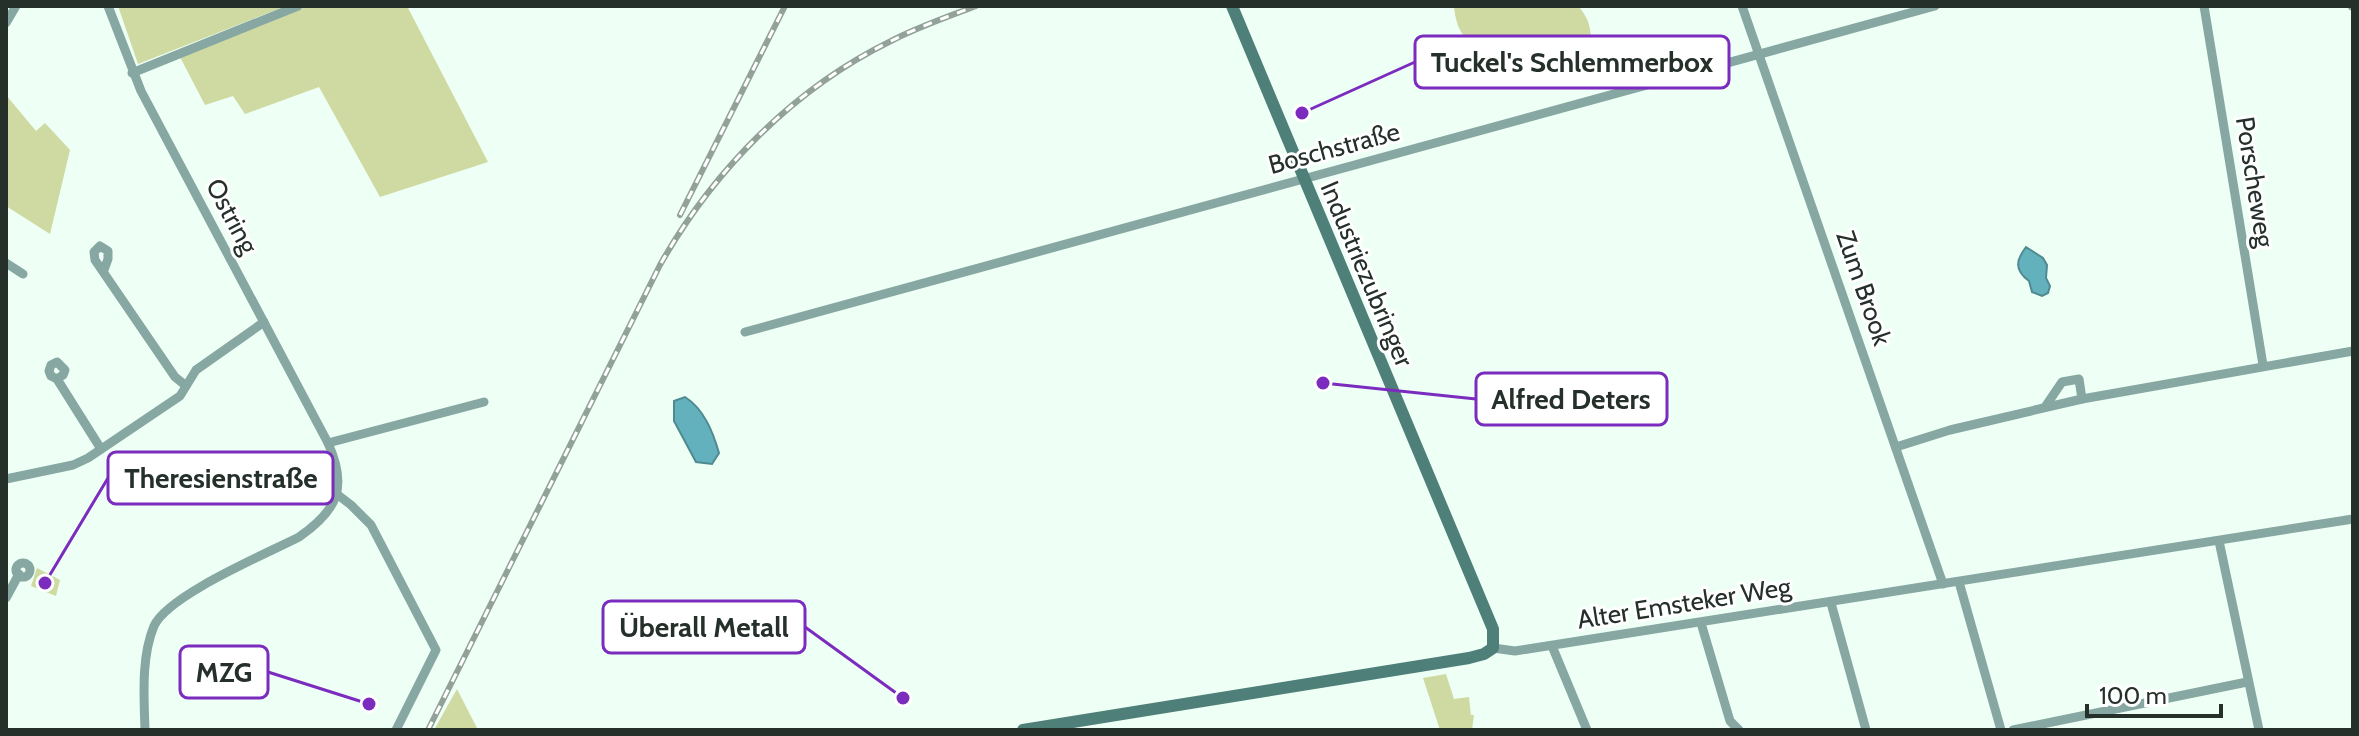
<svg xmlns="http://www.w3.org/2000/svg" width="2359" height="736" font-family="Cabin,sans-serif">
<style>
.green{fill:#cedaa1}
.water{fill:#63b1bd;stroke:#508a91;stroke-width:2}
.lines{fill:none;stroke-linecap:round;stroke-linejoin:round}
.street{stroke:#87a7a2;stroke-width:9}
.secondary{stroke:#4f7f79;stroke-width:12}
.rail-casing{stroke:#92a199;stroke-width:6}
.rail{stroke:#fff;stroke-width:3;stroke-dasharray:9;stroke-linecap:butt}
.labels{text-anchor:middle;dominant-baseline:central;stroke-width:6;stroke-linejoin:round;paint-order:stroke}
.street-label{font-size:26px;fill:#25302b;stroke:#fff}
.leader{fill:none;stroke:#7b2cbf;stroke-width:3}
.callout-dot{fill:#7b2cbf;stroke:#fff;stroke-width:3}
.callout{fill:#fff;stroke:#7b2cbf;stroke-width:3}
.callout-label{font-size:28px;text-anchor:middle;font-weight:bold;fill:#25302b}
</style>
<rect width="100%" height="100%" fill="#eefff5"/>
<g class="green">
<path d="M 118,6 L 286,6 L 138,64 Z"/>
<path d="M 308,6 L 407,6 L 488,162 L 380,197 L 319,87 L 245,114 L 233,96 L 205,105 L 180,57 Z"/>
<path d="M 1454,6 L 1578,6 C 1607,36 1583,86 1541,83 C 1522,82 1476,50 1463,35 C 1457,26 1455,17 1454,6 Z"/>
<path d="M 6,95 L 36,131 L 45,123 L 70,150 L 50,234 L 6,206 Z"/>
<path d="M 37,568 L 60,580 L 56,596 L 31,586 Z"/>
<path d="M 1446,674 L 1454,699 L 1469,697 L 1471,715 L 1474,715 L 1472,730 L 1440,730 L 1423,678 Z"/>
<path d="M 457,689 L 478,730 L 434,730 Z"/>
</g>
<g class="water">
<path d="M 2026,247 L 2043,258 L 2047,265 L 2046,278 L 2050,286 L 2048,293 L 2042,296 L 2032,292 L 2029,281 C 2014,270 2016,260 2026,247 Z"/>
<path d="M 685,397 C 704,409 713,432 719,453 L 712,464 L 696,462 L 674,421 L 674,401 Z"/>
</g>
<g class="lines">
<g class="street">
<path d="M 108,6 L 141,91 L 328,443 C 348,487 338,510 299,537 C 266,554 168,595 154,626 C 141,657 144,697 145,730"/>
<path d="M 1742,6 L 1943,584"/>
<path d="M 2204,6 L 2263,365"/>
<path d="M 2352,6 L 2353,6"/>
<path d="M 6,23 L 16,6"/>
<path d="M 132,73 L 298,6"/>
<path d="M 6,263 L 23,274"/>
<path d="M 104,270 L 108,259 L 108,251 L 100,246 L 94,252 L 95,260 L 175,377 L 185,385"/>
<path d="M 745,332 L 1935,6"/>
<path d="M 57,379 L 63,375 L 65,370 L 57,362 L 51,365 L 49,371 L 51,376 L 57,379 L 101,449"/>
<path d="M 2082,399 L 2353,351"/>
<path d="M 328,443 L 484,402"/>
<path d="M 1896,447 L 1950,430 L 2082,399 L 2079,379 L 2062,382 L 2045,407"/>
<path d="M 6,479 L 73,465 L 88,458 L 180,396 L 196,370 L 264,322"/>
<path d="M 338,495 L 351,505 L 371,525 L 436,650 L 396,730"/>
<path d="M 2219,541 L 2259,730"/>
<circle cx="23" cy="570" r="7"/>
<path d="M 1959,582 L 2001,730"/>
<path d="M 6,598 L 19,574"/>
<path d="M 1831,603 L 1866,730"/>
<path d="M 1701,623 L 1730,721 L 1739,730"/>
<path d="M 1552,646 L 1587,730"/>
<path d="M 1493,648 L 1515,651 L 2353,519"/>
<path d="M 2013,730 L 2247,682"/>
</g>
<path class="secondary" d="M 1023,730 L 1469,658 L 1484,654 L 1493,648 L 1493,629 L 1232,6"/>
<defs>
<g id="rail">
<path d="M 680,215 L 785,6"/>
<path d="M 428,730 L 660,265 C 713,171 793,89 891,41 C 918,27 947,17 976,6"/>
</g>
</defs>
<use href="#rail" class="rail-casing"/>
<use href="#rail" class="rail"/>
</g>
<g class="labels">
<g class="street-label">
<text transform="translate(1334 148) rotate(-15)">Boschstraße</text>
<text transform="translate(2255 182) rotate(81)">Porscheweg</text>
<text transform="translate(232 216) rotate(62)">Ostring</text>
<text transform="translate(1367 274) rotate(67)">Industriezubringer</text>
<text transform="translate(1864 288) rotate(71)">Zum Brook</text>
<text transform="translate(1684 603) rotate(-9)">Alter Emsteker Weg</text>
</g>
</g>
<path class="leader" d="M1302 113L1415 62M1323 383L1476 399M45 583L108 478M903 698L805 627M369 704L268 672"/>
<g class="callout-dot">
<circle cx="1302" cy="113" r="8"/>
<circle cx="1323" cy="383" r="8"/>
<circle cx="45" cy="583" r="8"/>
<circle cx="903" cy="698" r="8"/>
<circle cx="369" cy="704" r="8"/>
</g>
<g class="callout">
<rect x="1415" y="36" width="314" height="52" rx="8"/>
<rect x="1476" y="373" width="191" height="52" rx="8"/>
<rect x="108" y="452" width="225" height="52" rx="8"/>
<rect x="603" y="601" width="202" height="52" rx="8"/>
<rect x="180" y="646" width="88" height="52" rx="8"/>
</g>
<g class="callout-label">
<text x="1572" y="72">Tuckel's Schlemmerbox</text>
<text x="1571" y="409">Alfred Deters</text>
<text x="221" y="488">Theresienstraße</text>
<text x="704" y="637">Überall Metall</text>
<text x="224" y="682">MZG</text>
</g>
<rect width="2359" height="736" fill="none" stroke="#25302b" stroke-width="16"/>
<path d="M2087 704v12h134v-12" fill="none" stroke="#25302b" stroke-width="4"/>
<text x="2099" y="704" font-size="24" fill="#25302b" stroke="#ffffff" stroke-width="6" paint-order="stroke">100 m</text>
</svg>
